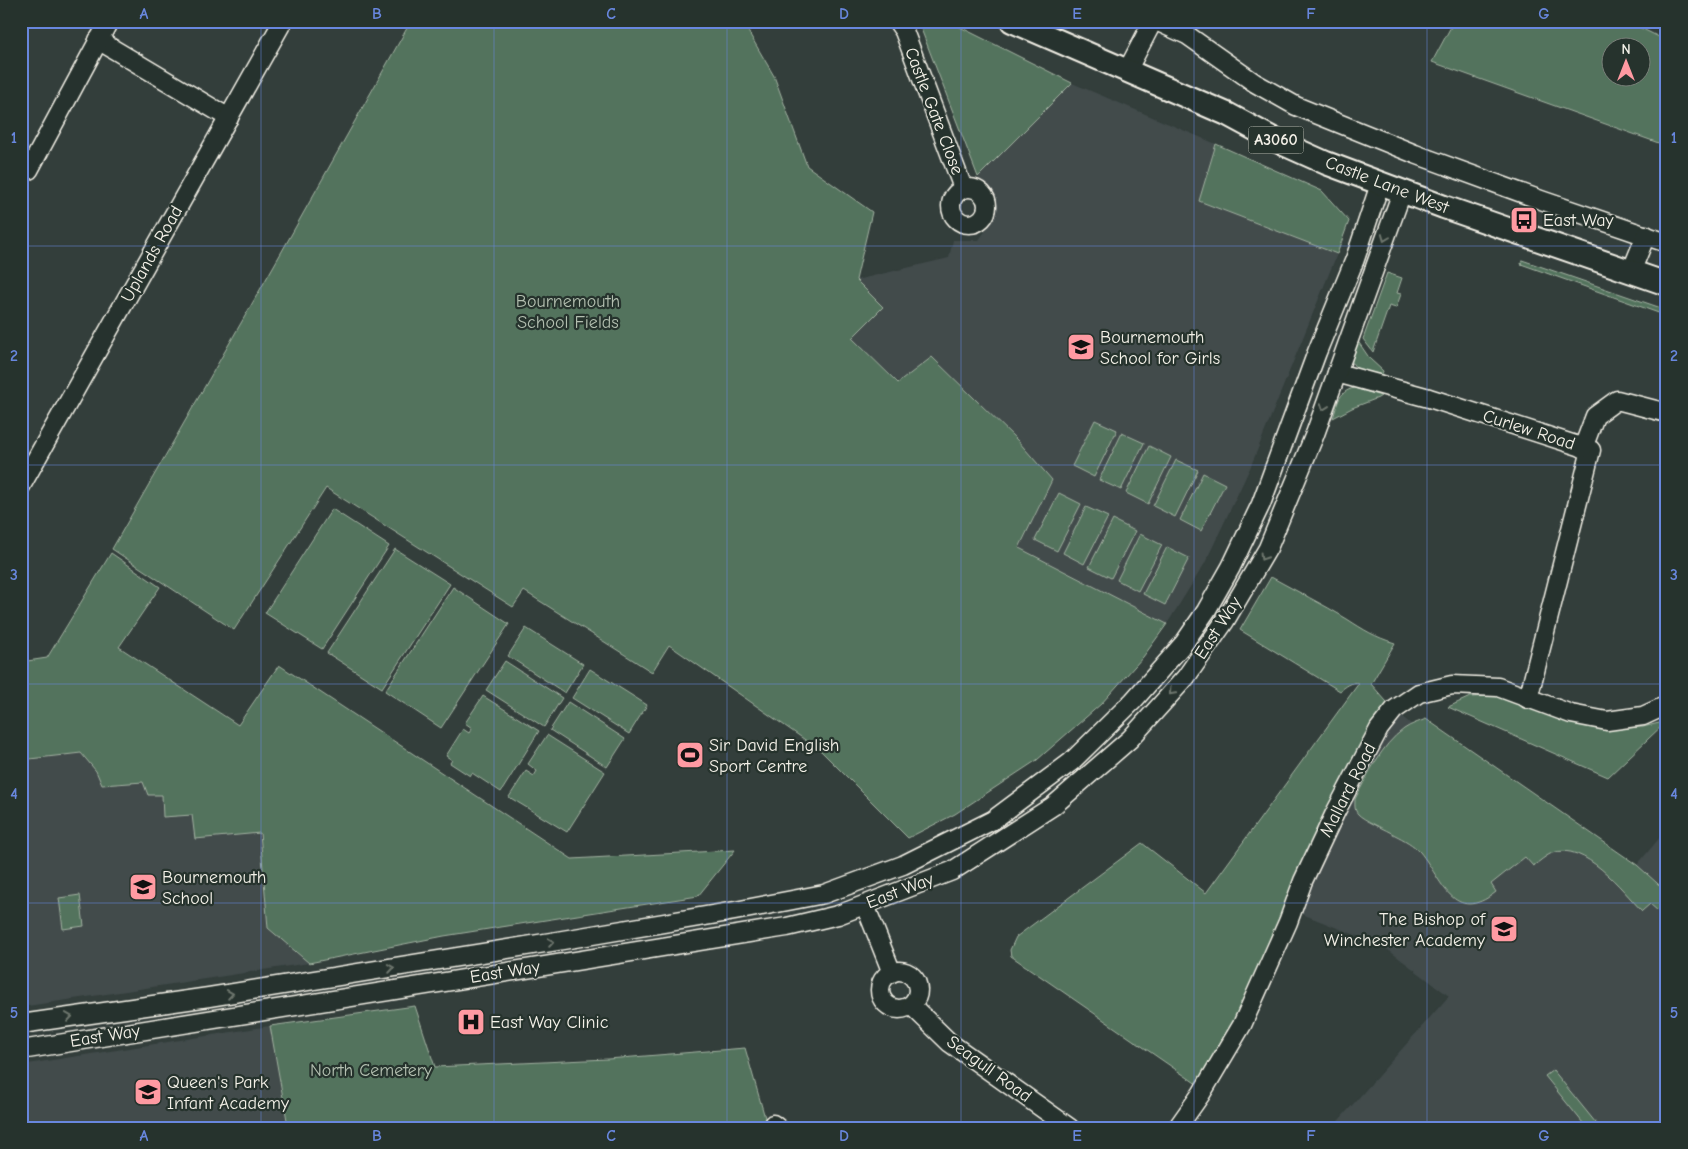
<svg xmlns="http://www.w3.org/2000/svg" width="1688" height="1149" font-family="'Comic Neue',sans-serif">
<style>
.built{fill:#424b4c}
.green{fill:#52735d;stroke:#a3b2a2;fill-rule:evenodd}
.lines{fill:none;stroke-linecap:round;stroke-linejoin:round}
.minor-casing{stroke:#f4f1e8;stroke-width:21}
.major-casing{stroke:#f4f1e8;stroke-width:26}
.minor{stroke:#26332d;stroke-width:18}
.major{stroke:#26332d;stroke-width:22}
.oneway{stroke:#6e766e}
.grid{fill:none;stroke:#6887de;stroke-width:1;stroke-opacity:0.55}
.labels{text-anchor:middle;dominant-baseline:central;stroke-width:4.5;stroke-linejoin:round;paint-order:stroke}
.shield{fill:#26332d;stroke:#b6b8b0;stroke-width:1}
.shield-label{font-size:16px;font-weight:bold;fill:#f4f1e8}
.street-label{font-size:18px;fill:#f4f1e8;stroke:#26332d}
.poi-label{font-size:18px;fill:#f4f1e8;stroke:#26332d;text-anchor:start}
.park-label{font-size:18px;fill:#b3bfb0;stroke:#26332d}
.neatline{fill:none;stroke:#6887de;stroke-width:2}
.grid-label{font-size:16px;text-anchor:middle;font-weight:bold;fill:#6887de}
</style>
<rect width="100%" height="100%" fill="#333e3b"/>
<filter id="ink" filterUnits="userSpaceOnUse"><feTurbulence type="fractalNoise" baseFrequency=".02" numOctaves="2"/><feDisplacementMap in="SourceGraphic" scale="10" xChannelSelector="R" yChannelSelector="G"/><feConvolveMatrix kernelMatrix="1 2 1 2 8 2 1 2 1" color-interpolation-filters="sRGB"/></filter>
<g filter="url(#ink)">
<g class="built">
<path d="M 1072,83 L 1216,144 L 1200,201 L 1337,254 L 1250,468 L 1205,563 L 1167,624 L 1019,548 L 1052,480 L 1018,441 L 932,357 L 899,383 L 852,338 L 882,307 L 856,280 L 949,258 L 953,240 L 979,240 L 993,220 L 995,198 L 978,177 Z"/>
<path d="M 1394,710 L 1412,725 L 1435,738 L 1667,913 L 1667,1128 L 1332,1128 L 1449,996 L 1383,946 L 1292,910 Z"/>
<path d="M 81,753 L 96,771 L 143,782 L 192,815 L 196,838 L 260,833 L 268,928 L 309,963 L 21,1007 L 21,760 Z"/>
<path d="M 1667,829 L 1667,892 L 1637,865 Z"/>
<path d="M 270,1026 L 287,1120 L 285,1128 L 21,1128 L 21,1065 Z"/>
</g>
<g class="green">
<path d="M 411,21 L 742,21 L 774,76 L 807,166 L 872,212 L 856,280 L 883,307 L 852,338 L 898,383 L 932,357 L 1018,441 L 1052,480 L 1019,548 L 1167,624 L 1143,657 L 1101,704 L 1037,760 L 955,814 L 908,838 L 821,751 L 669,645 L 652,672 L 524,591 L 513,607 L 326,488 L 234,630 L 112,549 L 281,253 Z"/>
<path d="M 918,21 L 948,21 L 1072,83 L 978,177 Z"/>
<path d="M 1454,21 L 1586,21 L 1598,27 L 1602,21 L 1627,21 L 1667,41 L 1667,146 L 1432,62 ZM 1610,48 L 1640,48 L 1640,78 L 1610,78 Z"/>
<path d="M 1216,144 L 1322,191 L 1349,221 L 1337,254 L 1199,201 Z"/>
<path d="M 1522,260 L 1667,310 L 1667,316 L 1521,264 Z"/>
<path d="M 1387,273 L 1402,278 L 1397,293 L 1401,294 L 1396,308 L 1389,306 L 1373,352 L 1363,339 Z"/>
<path d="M 1357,340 L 1370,359 L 1383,371 L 1381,378 C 1371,374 1350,371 1351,356 C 1352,351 1355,345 1357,340 Z"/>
<path d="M 1354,388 L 1381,396 L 1378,398 L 1352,408 L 1333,418 C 1338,403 1338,392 1354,388 Z"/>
<path d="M 1095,420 L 1117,430 L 1094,477 L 1072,466 Z"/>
<path d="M 1122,433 L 1144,443 L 1121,490 L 1099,480 Z"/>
<path d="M 1149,446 L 1171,457 L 1148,504 L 1126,493 Z"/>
<path d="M 1176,460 L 1198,470 L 1175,517 L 1153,506 Z"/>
<path d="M 1203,473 L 1225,484 L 1201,531 L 1180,520 Z"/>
<path d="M 1059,493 L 1081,504 L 1057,551 L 1035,540 Z"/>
<path d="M 1086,507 L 1108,517 L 1084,564 L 1063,553 Z"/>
<path d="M 332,509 L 389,546 L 322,649 L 265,613 Z"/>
<path d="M 1113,520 L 1135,531 L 1111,578 L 1089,567 Z"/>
<path d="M 1140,534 L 1162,545 L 1138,591 L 1117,580 Z"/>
<path d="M 1167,547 L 1189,558 L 1165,605 L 1143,594 Z"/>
<path d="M 395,549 L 450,584 L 382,688 L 327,653 Z"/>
<path d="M 111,553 L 160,587 L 119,647 L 238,725 L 279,665 L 572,859 L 735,850 L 698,896 L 444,936 L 309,963 L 268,928 L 260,833 L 195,839 L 192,815 L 163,817 L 162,795 L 148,795 L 143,782 L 102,785 L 96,771 L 81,753 L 21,760 L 21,662 L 47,658 Z"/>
<path d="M 1271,577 C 1296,591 1323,604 1347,619 C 1364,630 1375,637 1395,643 L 1371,684 L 1394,710 L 1204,1089 L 1011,956 L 1010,950 L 1016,937 L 1142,843 L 1206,893 L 1359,683 C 1352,681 1345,687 1340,691 L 1240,630 Z"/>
<path d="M 453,587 L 509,624 L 441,728 L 385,691 Z"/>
<path d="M 526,628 L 583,664 L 565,693 L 508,656 Z"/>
<path d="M 505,661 L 562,698 L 544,727 L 486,690 Z"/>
<path d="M 590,669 L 647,705 L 629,734 L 572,698 Z"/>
<path d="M 483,696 L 539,731 L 501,792 L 472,773 L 470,776 L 450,763 L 452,760 L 446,756 L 463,729 L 469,733 L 472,728 L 465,723 Z"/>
<path d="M 1495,696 L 1527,708 L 1571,721 L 1608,729 L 1643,727 L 1667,721 L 1608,777 L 1448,707 L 1470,697 Z"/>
<path d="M 568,702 L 625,739 L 607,767 L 550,730 Z"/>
<path d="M 1426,719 L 1637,865 L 1667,892 L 1667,919 L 1650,904 L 1642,911 C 1622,890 1585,841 1552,853 C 1545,856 1539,862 1533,866 L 1525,857 L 1491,884 L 1496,892 C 1453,926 1442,879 1420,852 C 1414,845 1403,839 1395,835 C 1387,830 1363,820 1358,814 C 1354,810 1355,804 1355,799 C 1368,775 1381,745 1404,729 C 1411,724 1419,722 1426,719 Z"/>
<path d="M 547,735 L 605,772 L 567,832 L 509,797 L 526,771 L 534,776 L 537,771 L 528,764 Z"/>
<path d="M 80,895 L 84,926 L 63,929 L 59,898 Z"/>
<path d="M 415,1006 L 435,1067 L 608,1059 L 745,1048 L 768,1128 L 285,1128 L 287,1120 L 270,1026 Z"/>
<path d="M 1553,1070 L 1600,1128 L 1587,1128 L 1545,1076 Z"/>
</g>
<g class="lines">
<defs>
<g id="minor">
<path d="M 897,21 L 904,31 L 963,188"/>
<path d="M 1156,21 L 1187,35 L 1255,83 L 1296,106 L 1415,154 L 1541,200 L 1667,243"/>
<path d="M 98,40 L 229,118"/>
<path d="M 1127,71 L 1153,21"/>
<path d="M 29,170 L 109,21"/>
<circle cx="969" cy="206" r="18"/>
<path d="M 1631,272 L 1646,235"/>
<path d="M 1337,373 L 1429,398 L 1591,450 L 1528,699"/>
<path d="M 1583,448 L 1595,416 L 1617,400 L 1667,413"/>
<path d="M 21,486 L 283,21"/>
<path d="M 865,905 L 892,973"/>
<circle cx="899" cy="990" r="19"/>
<path d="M 912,1006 L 950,1043 L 1070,1128"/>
<path d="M 21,1024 L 209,997 L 551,942 L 735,911 L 824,894 L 903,865 L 993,820 L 1071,762 L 1133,701 L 1184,643 L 1206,611 L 1231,567 L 1261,504 L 1317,352 L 1355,259 L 1380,184"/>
<path d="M 21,1050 L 787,927 L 838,915 L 952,871 L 1053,806 L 1130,739 L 1186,677 L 1225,621 L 1268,548 L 1315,434 L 1402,192"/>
<path d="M 773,1124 L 778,1128"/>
<path d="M 1177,1128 L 1201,1094 L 1242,1025 L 1288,922 L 1303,881 L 1335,813 L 1379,729 L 1394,710 L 1419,693 L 1452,685 L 1498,687 L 1571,714 L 1607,721 L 1643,716 L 1667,705"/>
</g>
<path id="major" d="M 1012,21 L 1227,114 L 1279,142 L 1326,163 L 1444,207 L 1667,284"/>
</defs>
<use href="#minor" class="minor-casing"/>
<use href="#major" class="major-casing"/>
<use href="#minor" class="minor"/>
<use href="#major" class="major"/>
</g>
<defs><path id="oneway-chevron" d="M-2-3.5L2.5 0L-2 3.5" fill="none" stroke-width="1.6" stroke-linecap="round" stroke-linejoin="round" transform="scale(1.25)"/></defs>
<g class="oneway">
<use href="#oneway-chevron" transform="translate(1385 238) rotate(111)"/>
<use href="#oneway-chevron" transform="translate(1324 407) rotate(110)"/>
<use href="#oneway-chevron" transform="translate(1263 557) rotate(122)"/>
<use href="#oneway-chevron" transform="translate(1172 692) rotate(132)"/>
<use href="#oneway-chevron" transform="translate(551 942) rotate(-9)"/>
<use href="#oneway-chevron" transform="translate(391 968) rotate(-9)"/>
<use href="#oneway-chevron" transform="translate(230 994) rotate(-9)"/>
<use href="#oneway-chevron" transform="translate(69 1017) rotate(-8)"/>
</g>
</g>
<path class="grid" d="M 261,21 L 261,1128M 494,21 L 494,1128M 727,21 L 727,1128M 961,21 L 961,1128M 1194,21 L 1194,1128M 1427,21 L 1427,1128M 21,246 L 1667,246M 21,465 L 1667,465M 21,684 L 1667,684M 21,903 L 1667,903"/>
<defs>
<symbol id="bus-square" viewBox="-11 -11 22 22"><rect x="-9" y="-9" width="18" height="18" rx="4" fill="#ff9aa2" stroke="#26332d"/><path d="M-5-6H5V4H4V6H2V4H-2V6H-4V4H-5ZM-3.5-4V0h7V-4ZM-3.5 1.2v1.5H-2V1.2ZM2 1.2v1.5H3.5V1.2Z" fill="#111"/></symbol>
<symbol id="school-square" viewBox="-11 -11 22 22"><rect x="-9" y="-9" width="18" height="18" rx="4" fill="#ff9aa2" stroke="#26332d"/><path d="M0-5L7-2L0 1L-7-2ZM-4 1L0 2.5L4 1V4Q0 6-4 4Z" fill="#111"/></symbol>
<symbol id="stadium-square" viewBox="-11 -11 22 22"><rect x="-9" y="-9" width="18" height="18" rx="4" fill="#ff9aa2" stroke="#26332d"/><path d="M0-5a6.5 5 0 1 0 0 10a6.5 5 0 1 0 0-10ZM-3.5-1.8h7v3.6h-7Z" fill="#111"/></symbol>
<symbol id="hospital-square" viewBox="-11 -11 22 22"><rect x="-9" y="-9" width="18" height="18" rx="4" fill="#ff9aa2" stroke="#26332d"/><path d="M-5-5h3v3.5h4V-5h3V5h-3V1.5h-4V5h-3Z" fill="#111"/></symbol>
</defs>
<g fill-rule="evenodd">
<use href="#bus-square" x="1508" y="204" width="32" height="32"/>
<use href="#school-square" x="1065" y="331" width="32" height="32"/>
<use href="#stadium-square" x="674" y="739" width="32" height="32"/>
<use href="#school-square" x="127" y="871" width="32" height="32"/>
<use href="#school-square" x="1488" y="913" width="32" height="32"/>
<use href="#hospital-square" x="455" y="1006" width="32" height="32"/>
<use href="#school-square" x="132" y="1076" width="32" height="32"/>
</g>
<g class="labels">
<rect class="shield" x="1248.5" y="126.5" width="55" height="27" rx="4"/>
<g class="shield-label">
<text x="1276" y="140">A3060</text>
</g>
<g class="street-label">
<text transform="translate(934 111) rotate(69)">Castle Gate Close</text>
<text transform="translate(1387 185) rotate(21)">Castle Lane West</text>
<text transform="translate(152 254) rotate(-61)">Uplands Road</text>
<text transform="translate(1529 430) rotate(18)">Curlew Road</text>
<text transform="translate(1218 628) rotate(-57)">East Way</text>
<text transform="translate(1348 790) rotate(-63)">Mallard Road</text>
<text transform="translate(900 891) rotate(-21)">East Way</text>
<text transform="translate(505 972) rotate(-9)">East Way</text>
<text transform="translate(105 1036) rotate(-9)">East Way</text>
<text transform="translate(989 1069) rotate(36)">Seagull Road</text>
</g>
<g class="poi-label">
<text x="1543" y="220">East Way</text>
<text x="1100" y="337">Bournemouth<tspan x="1100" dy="21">School for Girls</tspan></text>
<text x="709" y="745">Sir David English<tspan x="709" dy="21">Sport Centre</tspan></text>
<text x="162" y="877">Bournemouth<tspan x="162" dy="21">School</tspan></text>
<text x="1485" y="919" text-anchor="end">The Bishop of<tspan x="1485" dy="21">Winchester Academy</tspan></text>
<text x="490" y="1022">East Way Clinic</text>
<text x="167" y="1082">Queen's Park<tspan x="167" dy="21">Infant Academy</tspan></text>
</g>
<g class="park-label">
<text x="568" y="301">Bournemouth<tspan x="568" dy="21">School Fields</tspan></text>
<text x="371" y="1070">North Cemetery</text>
</g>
</g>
<rect width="1688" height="1149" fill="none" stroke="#26332d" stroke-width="55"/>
<g transform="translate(1626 62)"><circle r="24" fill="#26332d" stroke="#787f78"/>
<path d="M0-4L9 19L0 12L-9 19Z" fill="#ff9aa2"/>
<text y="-8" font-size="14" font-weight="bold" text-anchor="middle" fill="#f4f1e8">N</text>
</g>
<rect x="28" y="28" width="1632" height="1094" class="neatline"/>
<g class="grid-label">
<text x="144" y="19">A</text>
<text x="377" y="19">B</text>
<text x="611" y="19">C</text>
<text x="844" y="19">D</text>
<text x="1077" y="19">E</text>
<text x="1311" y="19">F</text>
<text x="1544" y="19">G</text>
<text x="14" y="143">1</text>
<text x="1674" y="143">1</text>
<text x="14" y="361">2</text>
<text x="1674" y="361">2</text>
<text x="14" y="580">3</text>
<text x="1674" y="580">3</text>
<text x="14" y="799">4</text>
<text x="1674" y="799">4</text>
<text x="14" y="1018">5</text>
<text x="1674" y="1018">5</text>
<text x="144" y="1141">A</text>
<text x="377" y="1141">B</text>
<text x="611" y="1141">C</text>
<text x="844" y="1141">D</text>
<text x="1077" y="1141">E</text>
<text x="1311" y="1141">F</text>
<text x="1544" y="1141">G</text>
</g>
</svg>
